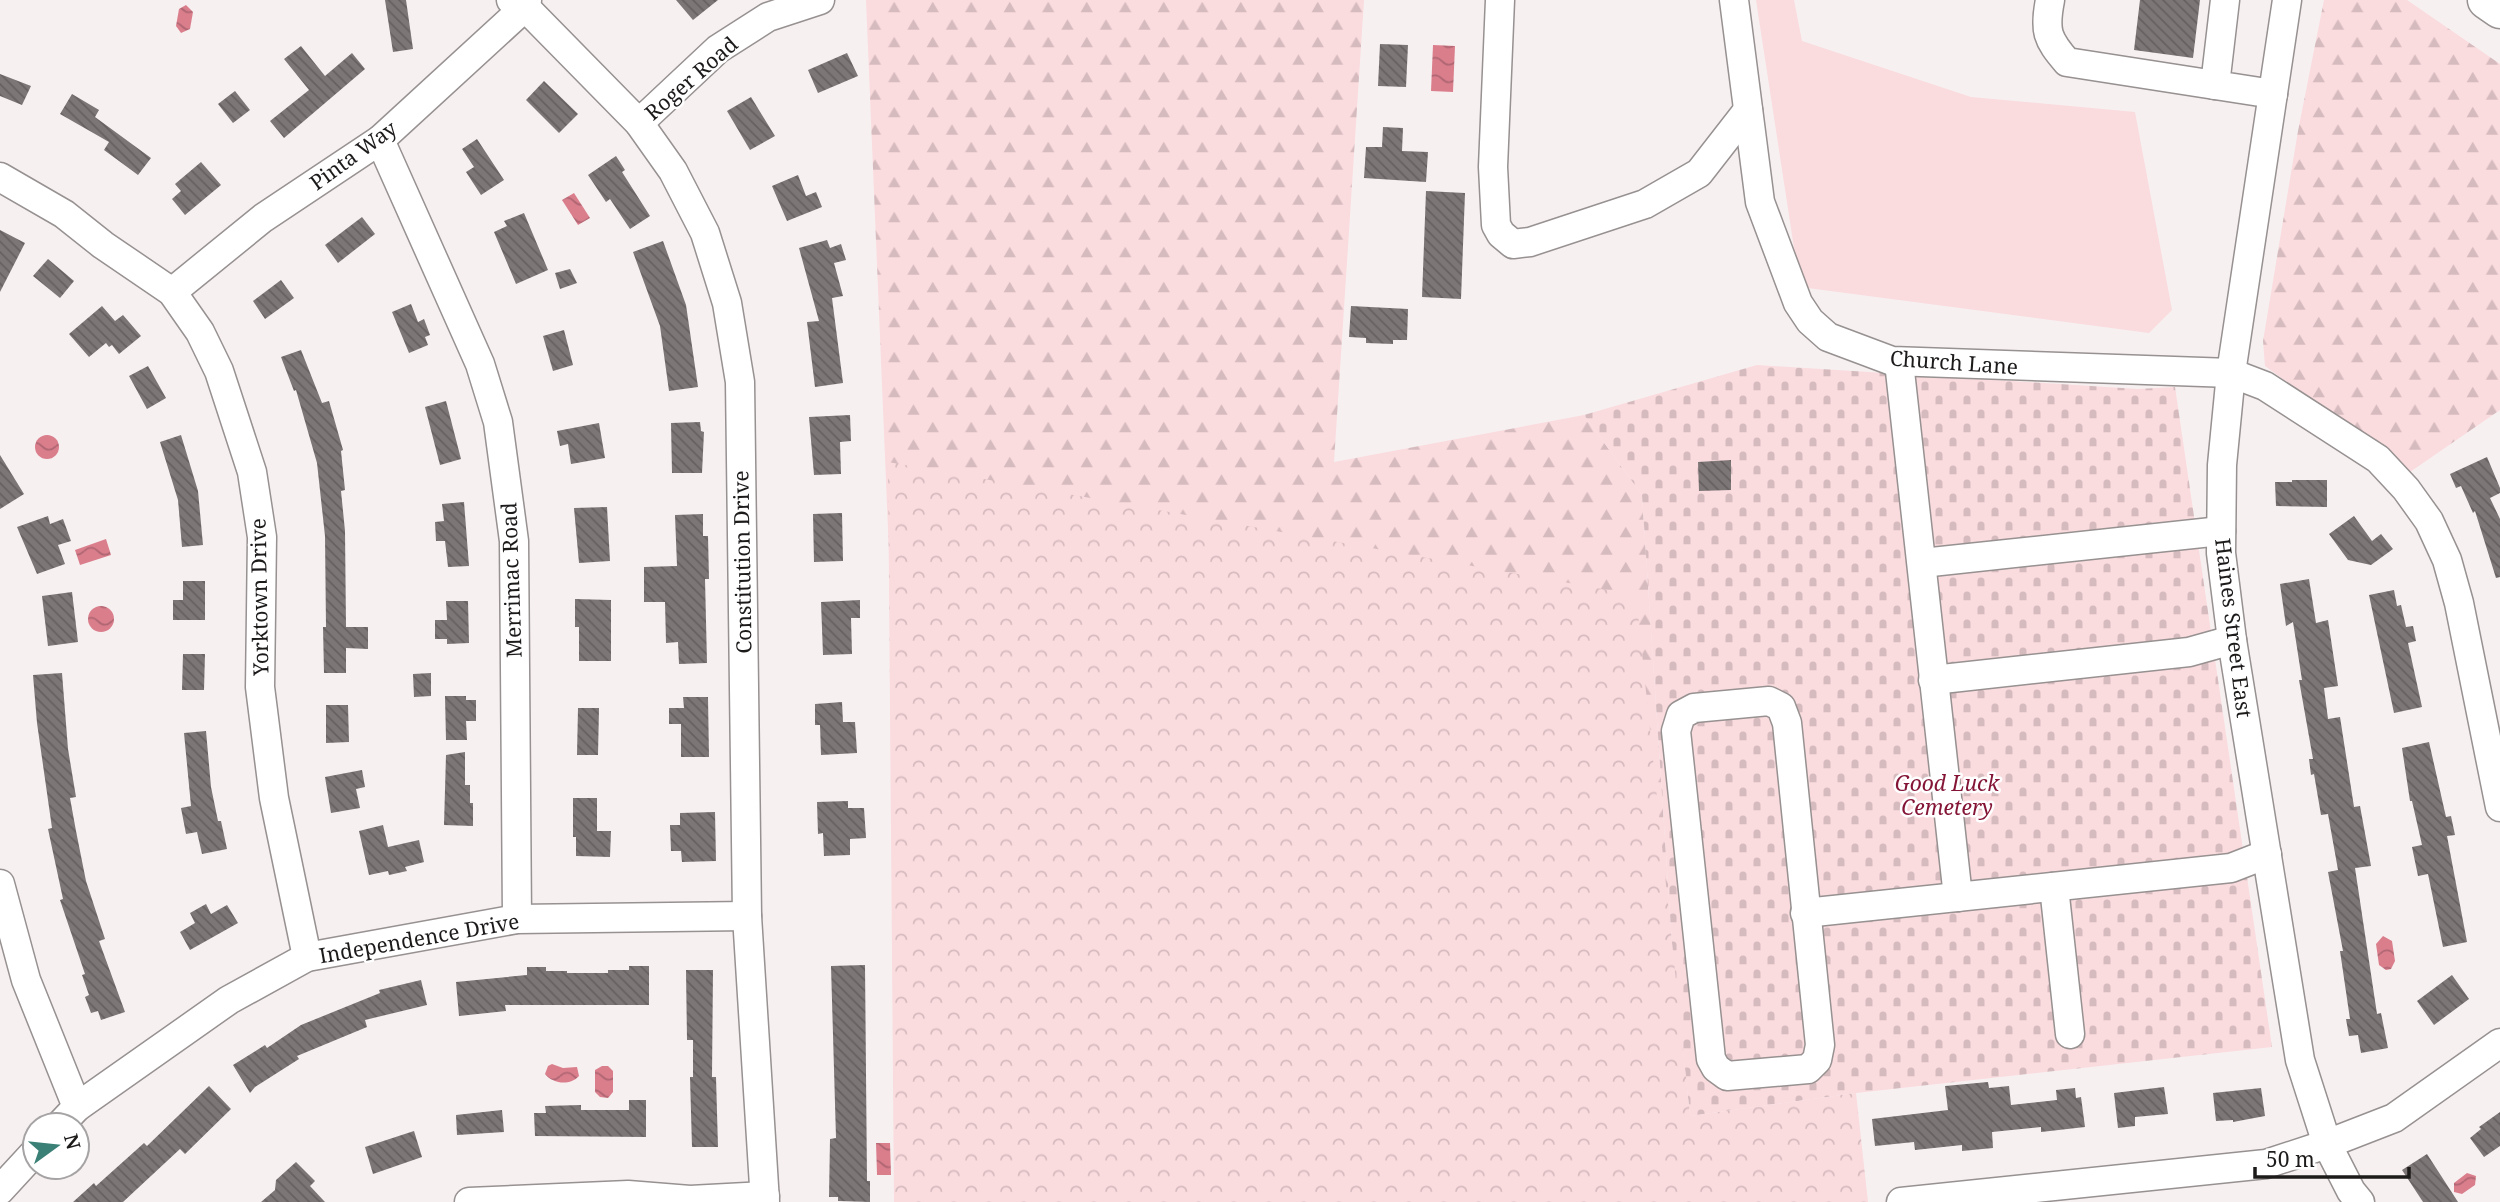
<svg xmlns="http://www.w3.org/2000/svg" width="2500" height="1202" font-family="'Noto Serif',serif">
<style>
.green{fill:#fadbde}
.forest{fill:url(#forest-firs)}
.cemetery{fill:url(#cemetery-stones)}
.park{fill:url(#park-crowns)}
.water{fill:url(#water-waves)}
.building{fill:url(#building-back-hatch)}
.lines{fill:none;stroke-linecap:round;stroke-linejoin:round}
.minor-casing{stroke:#979191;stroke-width:31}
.highway-casing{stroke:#979191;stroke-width:41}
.minor{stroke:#fff;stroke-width:28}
.highway{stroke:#fff;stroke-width:38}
.labels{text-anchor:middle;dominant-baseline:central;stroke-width:5;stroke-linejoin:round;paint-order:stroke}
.street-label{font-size:21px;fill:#1d1a1a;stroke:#fff}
.park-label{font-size:21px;font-style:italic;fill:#841536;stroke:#fff}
</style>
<defs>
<pattern id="forest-firs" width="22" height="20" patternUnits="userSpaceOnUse" patternTransform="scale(1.75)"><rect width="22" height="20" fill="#fadbde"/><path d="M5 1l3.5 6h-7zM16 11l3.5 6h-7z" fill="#d6bbbe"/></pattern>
<pattern id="cemetery-stones" width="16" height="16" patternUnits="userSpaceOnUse" patternTransform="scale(1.75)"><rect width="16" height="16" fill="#fadbde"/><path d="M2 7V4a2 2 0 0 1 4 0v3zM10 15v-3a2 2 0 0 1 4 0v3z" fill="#d6bbbe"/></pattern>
<pattern id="park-crowns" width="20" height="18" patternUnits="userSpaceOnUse" patternTransform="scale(1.75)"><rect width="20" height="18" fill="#fadbde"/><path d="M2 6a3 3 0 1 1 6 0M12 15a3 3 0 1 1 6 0" fill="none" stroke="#d6bbbe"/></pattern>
<pattern id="water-waves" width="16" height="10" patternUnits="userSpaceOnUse" patternTransform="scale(1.75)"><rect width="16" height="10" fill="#da7e8c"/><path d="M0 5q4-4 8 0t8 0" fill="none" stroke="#b06672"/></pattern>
<pattern id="building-back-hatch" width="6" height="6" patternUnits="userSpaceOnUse" patternTransform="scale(1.75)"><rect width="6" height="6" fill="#7d7677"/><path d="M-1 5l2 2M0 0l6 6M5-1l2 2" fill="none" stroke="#666061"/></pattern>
</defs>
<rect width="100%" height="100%" fill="#f7f0f1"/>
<path class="green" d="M 1756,0 L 1794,0 L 1802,41 L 1971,97 L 2135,112 L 2172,310 L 2149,333 L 1800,287 Z"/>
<g class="forest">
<path d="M 866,0 L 1364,0 L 1334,462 L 1584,415 L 1642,495 L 1673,959 L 916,1202 Z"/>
<path d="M 2324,0 L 2407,0 L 2500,64 L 2500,410 L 2410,472 L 2265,366 L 2263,341 L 2298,131 Z"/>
</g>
<path class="cemetery" d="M 1757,365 L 2138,389 L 2175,387 L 2272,1047 L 1856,1093 L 1690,1116 L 1673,959 L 1642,495 L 1584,415 Z"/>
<path class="park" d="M 888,462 L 1636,595 L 1690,1116 L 1856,1093 L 1868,1202 L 894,1202 Z"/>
<g class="water">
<path d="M 186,5 L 193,12 L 190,29 L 181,33 L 176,26 L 179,9 Z"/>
<path d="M 1433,45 L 1455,46 L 1453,92 L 1431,91 Z"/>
<path d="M 574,193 L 590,218 L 578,225 L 562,200 Z"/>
<circle cx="47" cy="447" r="12"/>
<path d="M 106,539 L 111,555 L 80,565 L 75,550 Z"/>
<circle cx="101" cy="619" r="13"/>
<path d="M 2383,936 L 2392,941 L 2395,961 L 2391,969 L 2386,970 L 2379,965 L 2376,944 Z"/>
<path d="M 552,1064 L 563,1068 L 577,1067 L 579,1076 C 570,1086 553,1084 545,1074 L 548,1066 Z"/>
<path d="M 602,1066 L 608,1066 L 613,1071 L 613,1092 L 608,1098 L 600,1097 L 595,1092 L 595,1070 Z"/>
<path d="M 876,1143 L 890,1143 L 891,1175 L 877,1175 Z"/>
<path d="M 2467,1173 L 2476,1176 L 2475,1185 L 2462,1194 L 2454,1192 L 2454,1183 Z"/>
</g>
<g class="building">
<path d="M 385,0 L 406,0 L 413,49 L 393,52 Z"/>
<path d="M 676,0 L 718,0 L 693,20 Z"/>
<path d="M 2140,0 L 2200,0 L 2193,58 L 2134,50 Z"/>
<path d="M 1380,44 L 1408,45 L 1406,87 L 1378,86 Z"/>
<path d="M 301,46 L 325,76 L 352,53 L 365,69 L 284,138 L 270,121 L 309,90 L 284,59 Z"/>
<path d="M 847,53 L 858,76 L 818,93 L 808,70 Z"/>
<path d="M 0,74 L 31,86 L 22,105 L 0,96 Z"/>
<path d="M 544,81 L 578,114 L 559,133 L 526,100 Z"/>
<path d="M 235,91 L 250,110 L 233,123 L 218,104 Z"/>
<path d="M 72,94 L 99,110 L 95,117 L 151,158 L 138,175 L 104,150 L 109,142 L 60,114 Z"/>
<path d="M 751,97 L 775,136 L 750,150 L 727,111 Z"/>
<path d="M 1383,127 L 1403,128 L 1402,151 L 1428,152 L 1426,182 L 1364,178 L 1366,147 L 1382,147 Z"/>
<path d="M 477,139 L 504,180 L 481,195 L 466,172 L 474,167 L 462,149 Z"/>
<path d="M 616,156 L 625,170 L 622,172 L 650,216 L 630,229 L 610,199 L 606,202 L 588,175 Z"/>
<path d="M 201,162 L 221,185 L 185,215 L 172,199 L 181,191 L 175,184 Z"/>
<path d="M 798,175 L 806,196 L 816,192 L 822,207 L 787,221 L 772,186 Z"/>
<path d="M 1426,191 L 1465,193 L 1461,299 L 1422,297 Z"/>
<path d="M 524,213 L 548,270 L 516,284 L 494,232 L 507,226 L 504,221 Z"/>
<path d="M 362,217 L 375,234 L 338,263 L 325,245 Z"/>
<path d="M 0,230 L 25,243 L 0,292 Z"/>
<path d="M 827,240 L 830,248 L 841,244 L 846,260 L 834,263 L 843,296 L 832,298 L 843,383 L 815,387 L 807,322 L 819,321 L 799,248 Z"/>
<path d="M 663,241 L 686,305 L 698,387 L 669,391 L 660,326 L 633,252 Z"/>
<path d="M 48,259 L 74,281 L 60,298 L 33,276 Z"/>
<path d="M 570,269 L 577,283 L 560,289 L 555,273 Z"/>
<path d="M 281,280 L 294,298 L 265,319 L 253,301 Z"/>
<path d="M 411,304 L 418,322 L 424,319 L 430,335 L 425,337 L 428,345 L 409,353 L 392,312 Z"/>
<path d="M 102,306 L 115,321 L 123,315 L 141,336 L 119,354 L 112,345 L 109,347 L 106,343 L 89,357 L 69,334 Z"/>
<path d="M 1351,306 L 1408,309 L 1407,340 L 1393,340 L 1393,344 L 1366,343 L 1366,338 L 1349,337 Z"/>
<path d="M 564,330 L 573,365 L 553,371 L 543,336 Z"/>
<path d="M 301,350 L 322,403 L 329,401 L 343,450 L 341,451 L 345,490 L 341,491 L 345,531 L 346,627 L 368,627 L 368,649 L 346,648 L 346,673 L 324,673 L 323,627 L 326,627 L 325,536 L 317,463 L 296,390 L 294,391 L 281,357 Z"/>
<path d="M 148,366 L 166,398 L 147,409 L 129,376 Z"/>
<path d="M 446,401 L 461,459 L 440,465 L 425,407 Z"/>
<path d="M 850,415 L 851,441 L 840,442 L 841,474 L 814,475 L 809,417 Z"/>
<path d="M 700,422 L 701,431 L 704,432 L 702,473 L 672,473 L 671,423 Z"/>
<path d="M 599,423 L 605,458 L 571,464 L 568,444 L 560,446 L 557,431 Z"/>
<path d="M 181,435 L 198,491 L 203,545 L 182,547 L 178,500 L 160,442 Z"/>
<path d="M 0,455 L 24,494 L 0,509 Z"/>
<path d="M 2487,457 L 2500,488 L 2500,493 L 2490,498 L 2500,519 L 2500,577 L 2496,578 L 2475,511 L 2473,513 L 2461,486 L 2456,488 L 2450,474 Z"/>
<path d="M 1731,460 L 1731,490 L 1699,491 L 1698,462 Z"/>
<path d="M 2292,480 L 2327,480 L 2327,507 L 2276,506 L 2275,482 L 2292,482 Z"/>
<path d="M 464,502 L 469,566 L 448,567 L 445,541 L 436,541 L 435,522 L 444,521 L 442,504 Z"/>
<path d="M 607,507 L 610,561 L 579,563 L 574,508 Z"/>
<path d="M 842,513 L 843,561 L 814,562 L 813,514 Z"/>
<path d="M 703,514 L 703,536 L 708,536 L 709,579 L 705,579 L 707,663 L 679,664 L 678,642 L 666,643 L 665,602 L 644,602 L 644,567 L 677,566 L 675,515 Z"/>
<path d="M 48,516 L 50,524 L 63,519 L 71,541 L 58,545 L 65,564 L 37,574 L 17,527 Z"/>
<path d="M 2354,516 L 2372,541 L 2381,534 L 2393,549 L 2371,565 L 2348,560 L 2329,534 Z"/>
<path d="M 2309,579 L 2316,623 L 2328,620 L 2338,686 L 2324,688 L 2328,719 L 2340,717 L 2354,807 L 2360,806 L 2371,866 L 2355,868 L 2377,1014 L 2381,1013 L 2388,1048 L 2361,1053 L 2358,1035 L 2349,1036 L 2346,1019 L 2350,1019 L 2340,951 L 2343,951 L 2328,872 L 2338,870 L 2328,814 L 2321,815 L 2314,774 L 2311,775 L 2309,759 L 2313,759 L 2299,680 L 2302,680 L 2293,622 L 2286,626 L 2280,584 Z"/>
<path d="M 183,581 L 205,581 L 205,620 L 173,620 L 173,600 L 183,600 Z"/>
<path d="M 2394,590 L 2397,606 L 2401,605 L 2406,627 L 2413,626 L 2416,641 L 2408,643 L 2422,707 L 2394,713 L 2369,595 Z"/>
<path d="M 72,592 L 78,642 L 48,646 L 42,596 Z"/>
<path d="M 575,599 L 611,600 L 611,661 L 579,661 L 579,627 L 575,627 Z"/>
<path d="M 860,600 L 860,618 L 851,618 L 852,654 L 823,655 L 821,602 Z"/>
<path d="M 446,601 L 468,601 L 469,643 L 447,644 L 447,639 L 435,639 L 435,620 L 447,620 Z"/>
<path d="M 183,654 L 205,654 L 204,690 L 182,690 Z"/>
<path d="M 62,673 L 68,749 L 76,797 L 70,798 L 76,831 L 86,881 L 105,939 L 99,941 L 125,1012 L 101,1020 L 98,1011 L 91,1013 L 85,997 L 89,995 L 82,975 L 85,974 L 60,900 L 63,899 L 48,829 L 52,828 L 37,723 L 33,675 Z"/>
<path d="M 431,673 L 431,696 L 414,697 L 413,674 Z"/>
<path d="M 445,696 L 466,696 L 466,700 L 476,700 L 476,721 L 466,721 L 467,740 L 446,740 Z"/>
<path d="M 683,697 L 708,697 L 709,757 L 681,757 L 681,724 L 669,724 L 669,708 L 684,708 Z"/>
<path d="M 842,702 L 843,722 L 855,722 L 857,753 L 821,755 L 820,725 L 815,725 L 815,704 Z"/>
<path d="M 326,705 L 348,705 L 349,742 L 326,743 Z"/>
<path d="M 578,708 L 599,708 L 598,755 L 577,755 Z"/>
<path d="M 206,731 L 211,787 L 218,821 L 221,821 L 227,849 L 202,854 L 197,832 L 186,834 L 181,808 L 191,806 L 184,733 Z"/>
<path d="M 2429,742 L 2446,817 L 2451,816 L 2455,835 L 2447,836 L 2467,942 L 2443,947 L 2428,874 L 2418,876 L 2412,847 L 2422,845 L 2412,801 L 2410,801 L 2402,748 Z"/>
<path d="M 465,752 L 465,785 L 470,785 L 470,803 L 473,803 L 473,826 L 444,825 L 446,755 Z"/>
<path d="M 362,770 L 365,787 L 356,789 L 360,808 L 331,813 L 325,777 Z"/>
<path d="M 573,798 L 597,798 L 597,831 L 611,831 L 610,857 L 576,856 L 576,837 L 573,837 Z"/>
<path d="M 848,801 L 848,808 L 864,808 L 866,838 L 850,839 L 850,855 L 824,856 L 823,833 L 818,834 L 817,802 Z"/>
<path d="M 715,812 L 716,861 L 682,862 L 681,851 L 671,851 L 670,825 L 680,825 L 680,813 Z"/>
<path d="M 383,825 L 388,847 L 419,840 L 424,862 L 405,867 L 407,871 L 389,875 L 388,871 L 369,875 L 359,831 Z"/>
<path d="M 206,904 L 211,914 L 227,905 L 238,923 L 190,950 L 180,932 L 195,923 L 190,913 Z"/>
<path d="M 865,965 L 867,1181 L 870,1181 L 870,1202 L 838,1201 L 838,1197 L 829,1197 L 830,1139 L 836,1138 L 831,966 Z"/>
<path d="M 629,966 L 649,966 L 649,1005 L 505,1005 L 506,1011 L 459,1016 L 456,982 L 527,975 L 527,967 L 546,967 L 546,971 L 567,971 L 567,973 L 608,973 L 608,970 L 629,970 Z"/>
<path d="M 686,970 L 713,970 L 712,1077 L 716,1077 L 718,1147 L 692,1147 L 690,1077 L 693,1077 L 693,1040 L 687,1040 Z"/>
<path d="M 2452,975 L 2469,999 L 2434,1025 L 2417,1001 Z"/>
<path d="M 421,980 L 427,1005 L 365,1020 L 367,1027 L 297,1056 L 299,1059 L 255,1087 L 250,1093 L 233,1065 L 265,1045 L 267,1048 L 301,1025 L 380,993 L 379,990 Z"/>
<path d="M 1988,1082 L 1989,1088 L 2009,1086 L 2011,1105 L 2057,1100 L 2056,1090 L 2075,1088 L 2076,1098 L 2081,1097 L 2085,1127 L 2041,1132 L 2041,1127 L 1992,1132 L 1993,1148 L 1962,1151 L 1962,1145 L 1915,1150 L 1914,1142 L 1875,1146 L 1872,1119 L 1948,1110 L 1945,1086 Z"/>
<path d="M 209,1086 L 231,1109 L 185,1154 L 180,1149 L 123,1202 L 73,1202 L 94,1183 L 96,1186 L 144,1143 L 147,1146 Z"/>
<path d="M 2164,1087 L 2168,1114 L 2135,1117 L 2135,1126 L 2118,1128 L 2114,1093 Z"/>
<path d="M 2261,1088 L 2265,1116 L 2233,1122 L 2233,1120 L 2216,1121 L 2213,1093 Z"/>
<path d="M 629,1100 L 646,1100 L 646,1137 L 535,1136 L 534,1113 L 546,1113 L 545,1106 L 581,1105 L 581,1110 L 629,1110 Z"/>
<path d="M 502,1110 L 504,1132 L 457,1135 L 456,1115 Z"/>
<path d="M 2500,1112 L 2500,1146 L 2484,1157 L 2470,1138 L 2481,1129 L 2479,1127 Z"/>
<path d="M 414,1131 L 422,1157 L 373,1174 L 365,1147 Z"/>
<path d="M 2427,1154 L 2458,1202 L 2423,1202 L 2402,1170 Z"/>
<path d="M 296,1162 L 315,1181 L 310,1186 L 325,1202 L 261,1202 L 275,1190 L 276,1180 Z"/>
</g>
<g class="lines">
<defs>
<g id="minor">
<path d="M 511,0 L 525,7 L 639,123 L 673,171 L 705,233 L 727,303 L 740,382 L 747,916 L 765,1202"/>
<path d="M 1500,0 L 1493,167 L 1496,225 L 1501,234 L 1513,244 L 1530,242 L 1645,204 L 1699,173 L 1748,110"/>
<path d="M 1734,0 L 1760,202 L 1798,303 L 1810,321 L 1828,337 L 1892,361 L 2231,373 L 2265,386 L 2378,459 L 2406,489 L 2429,521 L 2447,560 L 2459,603 L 2500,807"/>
<path d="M 2050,0 C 2044,31 2047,39 2067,62 L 2215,85"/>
<path d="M 2225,0 L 2215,85 L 2273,94"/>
<path d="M 2287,0 L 2231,373 L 2222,465 L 2221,553 L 2232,640 L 2300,1060 L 2327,1144 L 2351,1191 L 2360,1202"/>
<path d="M 639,123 L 718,49 L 768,17 L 820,0"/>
<path d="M 380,140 L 480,364 L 498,422 L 514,541 L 517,919"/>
<path d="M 0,177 L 64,214 L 103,245 L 172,292 L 200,332 L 219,371 L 252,472 L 262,537 L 260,687 L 274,798 L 307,957"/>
<path d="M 172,292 L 263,218 L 380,140 L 525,7 L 527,0"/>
<path d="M 1899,362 L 1958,897"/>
<path d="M 1922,563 L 2221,531"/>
<path d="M 1933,680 L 2189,652 L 2232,640"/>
<path d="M 1769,701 L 1781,707 L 1787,723 L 1820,1045 L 1817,1060 L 1808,1069 L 1727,1076 L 1716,1068 L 1711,1059 L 1676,731 L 1681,715 L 1694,708 Z"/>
<path d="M 0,884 L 26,980 L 77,1107"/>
<path d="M 2054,887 L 2070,1034"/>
<path d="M 1805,913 L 2231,868 L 2267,854"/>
<path d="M 60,1125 L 77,1107 L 229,1000 L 307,957 L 517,919 L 747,916"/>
<path d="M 0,1190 L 35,1152"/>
<path d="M 469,1202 L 628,1195 L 690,1200 L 765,1196"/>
<path d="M 1901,1202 L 2266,1164 L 2327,1144 L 2394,1118 L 2500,1043"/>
</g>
<path id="highway" d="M 2487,0 L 2500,9"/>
</defs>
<use href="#minor" class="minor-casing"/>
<use href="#highway" class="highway-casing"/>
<use href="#minor" class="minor"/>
<use href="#highway" class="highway"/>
</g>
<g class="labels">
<g class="street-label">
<text transform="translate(691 78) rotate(-41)">Roger Road</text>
<text transform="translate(353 155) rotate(-36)">Pinta Way</text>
<text transform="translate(1954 362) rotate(4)">Church Lane</text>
<text transform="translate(742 562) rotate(-91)">Constitution Drive</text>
<text transform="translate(511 580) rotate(-92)">Merrimac Road</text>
<text transform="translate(259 597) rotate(-91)">Yorktown Drive</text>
<text transform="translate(2234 628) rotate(83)">Haines Street East</text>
<text transform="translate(419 938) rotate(-10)">Independence Drive</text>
</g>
<g class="park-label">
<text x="1947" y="783">Good Luck<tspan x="1947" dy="24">Cemetery</tspan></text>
</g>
</g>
<g transform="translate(56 1146) rotate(75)"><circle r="33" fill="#ffffff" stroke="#a5a3a3" stroke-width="2"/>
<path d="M0-5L12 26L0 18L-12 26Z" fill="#3a8076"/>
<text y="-10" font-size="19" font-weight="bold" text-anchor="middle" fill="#1d1a1a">N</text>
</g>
<path d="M2255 1167v10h154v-10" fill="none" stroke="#1d1a1a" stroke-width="3.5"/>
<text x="2266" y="1167" font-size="21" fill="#1d1a1a" stroke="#ffffff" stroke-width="5" paint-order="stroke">50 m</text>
</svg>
